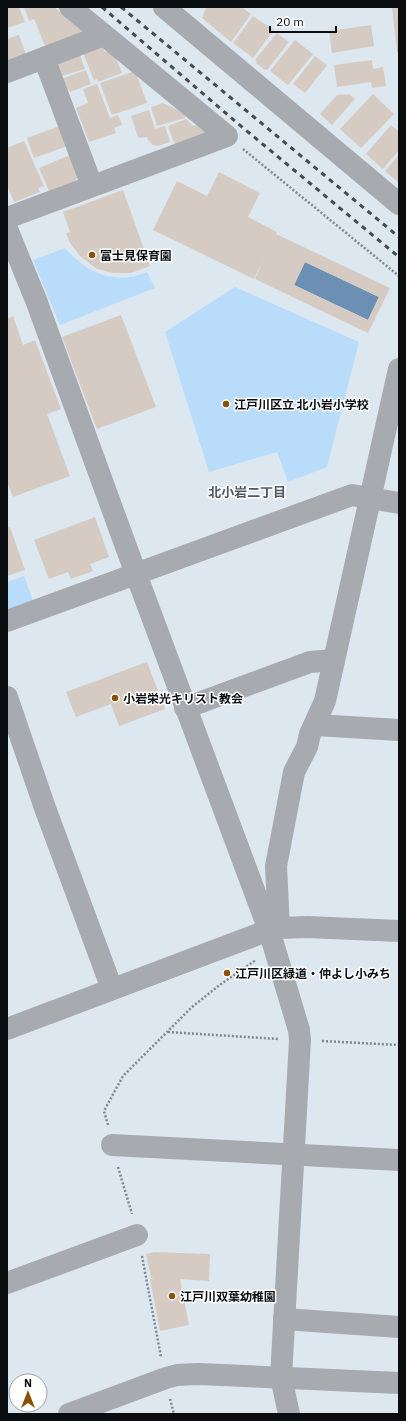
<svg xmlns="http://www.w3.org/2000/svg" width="406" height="1421" font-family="'IBM Plex Sans','Noto Sans JP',sans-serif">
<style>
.green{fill:#badcfb}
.water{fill:#6b90b3}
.building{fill:#d5cbc2;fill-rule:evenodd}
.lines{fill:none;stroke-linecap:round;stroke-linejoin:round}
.path{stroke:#7f868c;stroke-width:2.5;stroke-dasharray:2 2;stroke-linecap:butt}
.minor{stroke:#a7abaf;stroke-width:22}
.rail{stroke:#454a4f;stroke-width:3;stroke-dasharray:5 5;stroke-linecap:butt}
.poi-dot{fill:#895104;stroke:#fff;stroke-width:1.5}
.labels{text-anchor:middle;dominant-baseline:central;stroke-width:3;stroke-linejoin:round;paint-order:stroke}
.poi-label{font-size:12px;font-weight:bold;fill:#090d10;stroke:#fff;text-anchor:start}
.neighbourhood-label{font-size:13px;font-weight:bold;fill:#4f5860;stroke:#fff}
</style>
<rect width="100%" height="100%" fill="#dde7f0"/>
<g class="green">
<path d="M 65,248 C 87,273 114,286 147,272 L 155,288 L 60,325 L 33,260 Z"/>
<path d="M 235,287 L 359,342 L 327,467 L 288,482 L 277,452 L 209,472 L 165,332 Z"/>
<path d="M 24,576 L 33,601 L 7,611 L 7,582 Z"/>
</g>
<path class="water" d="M 305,262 L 379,297 L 368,320 L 294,285 Z"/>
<g class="building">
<path d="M 7,7 L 19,7 L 25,22 L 7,28 Z"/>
<path d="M 24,7 L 54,7 L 83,32 L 47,51 L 34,19 L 29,21 Z"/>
<path d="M 213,7 L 241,7 L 251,14 L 231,42 L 202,18 L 206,8 Z"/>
<path d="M 392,7 L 399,7 L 399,52 L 397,52 Z"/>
<path d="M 253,16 L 274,30 L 253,58 L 233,43 Z"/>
<path d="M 371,25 L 374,46 L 332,53 L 329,31 Z"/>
<path d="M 277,33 L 289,42 L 267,70 L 266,69 L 265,70 L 256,63 L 257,61 L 255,60 Z"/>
<path d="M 19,35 L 26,55 L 7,62 L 7,39 Z"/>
<path d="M 295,40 L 313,54 L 288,85 L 270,71 Z"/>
<path d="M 102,46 L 105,52 L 110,50 L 113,57 L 115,56 L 122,73 L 98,82 L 97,79 L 94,80 L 83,53 Z"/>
<path d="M 79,52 L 85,69 L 58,77 L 53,62 Z"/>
<path d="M 315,56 L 327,65 L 305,93 L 293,84 Z"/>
<path d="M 372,60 L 373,69 L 383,67 L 386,86 L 372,88 L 371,82 L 337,87 L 334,65 Z"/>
<path d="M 86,70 L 91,84 L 70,92 L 69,89 L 62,92 L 58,80 Z"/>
<path d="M 135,71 L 147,103 L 112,115 L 100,83 Z"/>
<path d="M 97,84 L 110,118 L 118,115 L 122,125 L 114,128 L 116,133 L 89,142 L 76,108 L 88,103 L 83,89 Z"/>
<path d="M 349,94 L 355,99 L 332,125 L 320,114 L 337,95 Z"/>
<path d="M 373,94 L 394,114 L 361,148 L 340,129 Z"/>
<path d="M 163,103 L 184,113 L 185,118 L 157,126 L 151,107 Z"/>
<path d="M 149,110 L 155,129 L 165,126 L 170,142 L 158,146 L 153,145 L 148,140 L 147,137 L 140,138 L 138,137 L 131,116 Z"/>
<path d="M 186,119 L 193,126 L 197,125 L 207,133 L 175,145 L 168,126 Z"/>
<path d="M 391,125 L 399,132 L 399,138 L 398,139 L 399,140 L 399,150 L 383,169 L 366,154 Z"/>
<path d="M 60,126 L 67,146 L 34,158 L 27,138 Z"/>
<path d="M 24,141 L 44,186 L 38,188 L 40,192 L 14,202 L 7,185 L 7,148 Z"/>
<path d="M 70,155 L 78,177 L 76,179 L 77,182 L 63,187 L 63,185 L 49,191 L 39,168 Z"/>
<path d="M 398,156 L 399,157 L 399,183 L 385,171 Z"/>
<path d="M 219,172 L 260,193 L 248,217 L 277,232 L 276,234 L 390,288 L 368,333 L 255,279 L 264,259 L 254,279 L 153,230 L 177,181 L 207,196 ZM 305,262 L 379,297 L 368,320 L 294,285 Z"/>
<path d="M 123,190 L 150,266 L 131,273 L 113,273 L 97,269 L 81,257 L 70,243 L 66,233 L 70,232 L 63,212 Z"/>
<path d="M 121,315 L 156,407 L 97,429 L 62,337 Z"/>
<path d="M 13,316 L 23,345 L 35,340 L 61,409 L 47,414 L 70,476 L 13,497 L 7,482 L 7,319 Z"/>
<path d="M 95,517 L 109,557 L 90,564 L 93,571 L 71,579 L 68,572 L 49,579 L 34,540 Z"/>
<path d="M 10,527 L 25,570 L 7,576 L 7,528 Z"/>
<path d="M 147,662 L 165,709 L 119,726 L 111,704 L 76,717 L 66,692 Z"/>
<path d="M 154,1252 L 210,1254 L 209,1281 L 180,1279 L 189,1325 L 160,1331 L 150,1279 L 155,1278 L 151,1278 L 146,1254 Z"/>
</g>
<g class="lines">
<g class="path">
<path d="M 243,149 L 399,276"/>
<path d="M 168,1032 L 279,1039"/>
<path d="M 322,1041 L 399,1045"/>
<path d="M 108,1125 L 104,1111 L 123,1076 L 192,1007 L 221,984 L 256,960"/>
<path d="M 118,1167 L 132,1214"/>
<path d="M 142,1256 L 161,1357"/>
<path d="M 170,1399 L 174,1414"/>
</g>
<g class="minor">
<path d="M 164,7 L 399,204"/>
<path d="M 44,58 L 92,186"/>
<path d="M 7,72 L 104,35"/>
<path d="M 7,218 L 227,136 L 70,7"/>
<path d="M 7,229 L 36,300 L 136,574 L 269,930 L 299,1030 L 300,1040 L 281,1377 L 289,1414"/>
<path d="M 7,621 L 352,495 L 399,503"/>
<path d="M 7,697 L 45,808 L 112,989"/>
<path d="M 185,708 L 310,662 L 334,660"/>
<path d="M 315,725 L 399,730"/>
<path d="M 279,928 L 276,866 L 294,772 L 307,747 L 310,734 L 325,701 L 399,369"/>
<path d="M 7,1029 L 269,930 L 279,928 L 308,927 L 399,931"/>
<path d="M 112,1145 L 399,1160"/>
<path d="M 7,1283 L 137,1235"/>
<path d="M 284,1319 L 399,1327"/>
<path d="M 69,1414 L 166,1378 L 177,1375 L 198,1374 L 399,1383"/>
</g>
<g class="rail">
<path d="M 102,7 L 236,122 L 399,257"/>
<path d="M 121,7 L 399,237"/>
</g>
</g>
<g class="poi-dot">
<circle cx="92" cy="255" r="4"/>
<circle cx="226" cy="404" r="4"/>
<circle cx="115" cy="698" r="4"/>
<circle cx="227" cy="973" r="4"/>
<circle cx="172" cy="1296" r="4"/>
</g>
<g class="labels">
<g class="poi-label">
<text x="100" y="255">富士見保育園</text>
<text x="234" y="404">江戸川区立 北小岩小学校</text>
<text x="123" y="698">小岩栄光キリスト教会</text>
<text x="235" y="973">江戸川区緑道・仲よし小みち</text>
<text x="180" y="1296">江戸川双葉幼稚園</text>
</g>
<g class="neighbourhood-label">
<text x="247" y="492">北小岩二丁目</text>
</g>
</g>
<rect width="406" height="1421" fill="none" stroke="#090d10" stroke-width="16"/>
<g transform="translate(28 1393)"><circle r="19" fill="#ffffff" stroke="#9d9e9f"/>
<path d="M0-3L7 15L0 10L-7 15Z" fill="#895104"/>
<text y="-6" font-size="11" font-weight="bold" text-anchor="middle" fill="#090d10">N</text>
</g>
<path d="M270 26v6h66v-6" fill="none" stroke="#090d10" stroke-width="2"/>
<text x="276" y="26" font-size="12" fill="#090d10" stroke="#ffffff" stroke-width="3" paint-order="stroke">20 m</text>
</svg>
